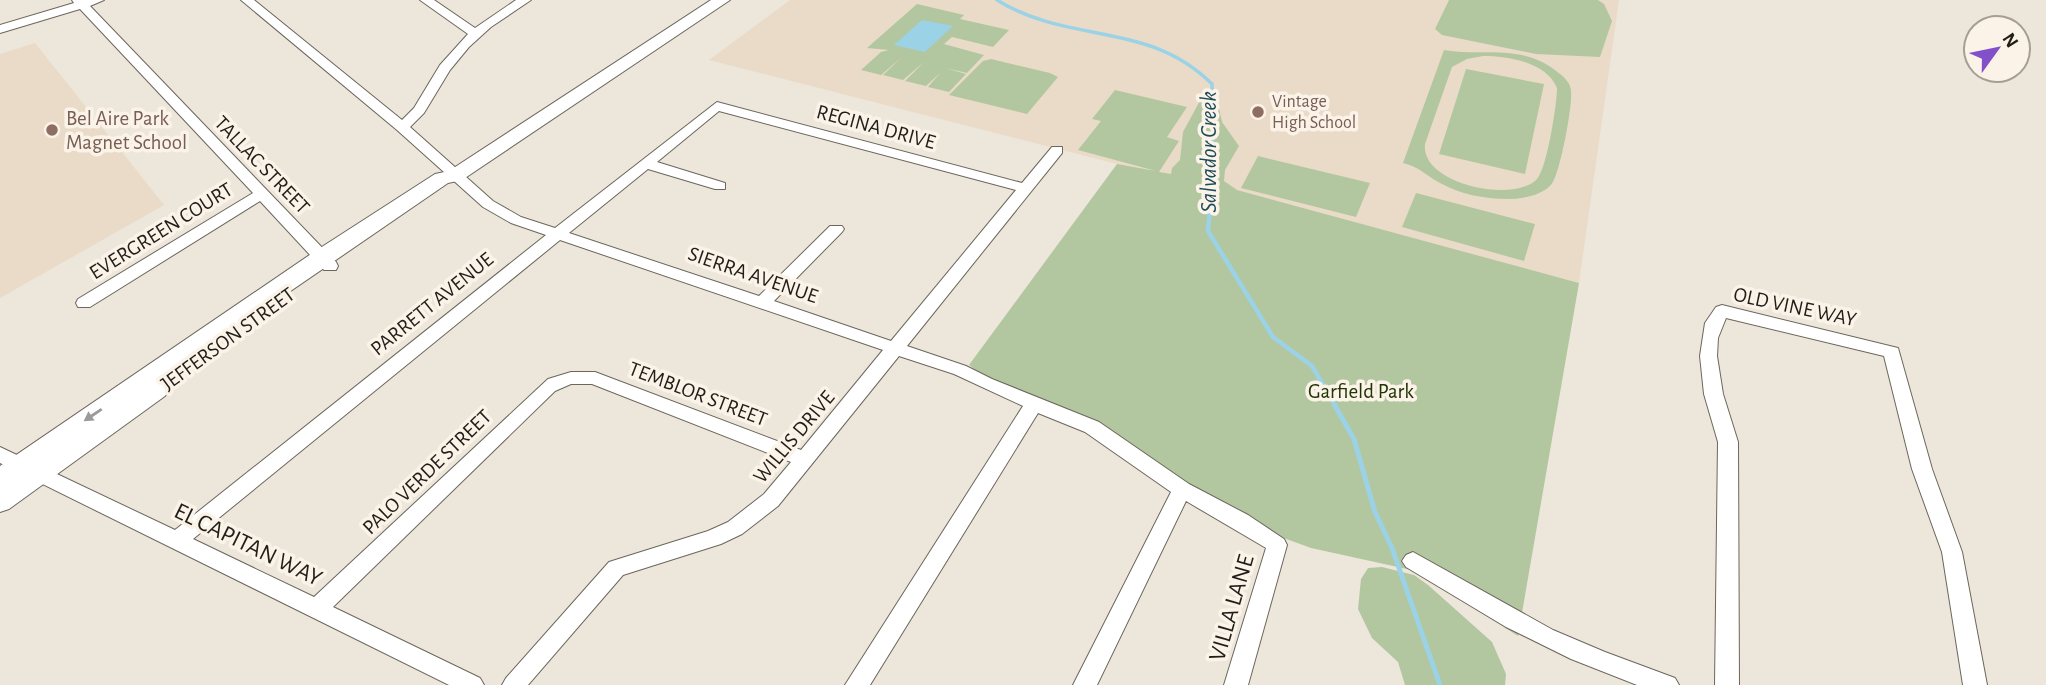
<svg xmlns="http://www.w3.org/2000/svg" width="2046" height="685" font-family="'Alegreya Sans',sans-serif">
<style>
.education{fill:#eadbc8}
.green{fill:#b2c7a0;fill-rule:evenodd}
.water{fill:#9bd2e6}
.lines{fill:none;stroke-linecap:round;stroke-linejoin:round}
.stream-far2{stroke:#9bd2e6;stroke-width:3.5}
.stream-far1{stroke:#9bd2e6;stroke-width:4.5}
.stream{stroke:#9bd2e6;stroke-width:5}
.minor-casing{stroke:#6c665c;stroke-width:2}
.major-casing{stroke:#6c665c;stroke-width:2}
.minor{fill:#fff;fill-rule:evenodd}
.major{fill:#fff;fill-rule:evenodd}
.oneway{fill:#9b9a98}
.education-dot{fill:#8d6e63;stroke:#fbf3e8;stroke-width:2.5}
.labels{text-anchor:middle;dominant-baseline:central;stroke-width:7;stroke-linejoin:round;paint-order:stroke}
.far-education-label{font-size:18px;fill:#785e54;stroke:#fbf3e8;text-anchor:start}
.education-label{font-size:21px;fill:#785e54;stroke:#fbf3e8;text-anchor:start}
.street-label{font-size:21px;fill:#211e1a;stroke:#fbf3e8}
.park-label{font-size:21px;fill:#203506;stroke:#fbf3e8}
.water-label{font-size:23px;font-style:italic;fill:#1d4b5a;stroke:#fbf3e8}
.near-street-label{font-size:24px;fill:#211e1a;stroke:#fbf3e8}
</style>
<rect width="100%" height="100%" fill="#ede6db"/>
<g class="education">
<path d="M 790,0 L 1619,0 L 1579,283 L 1200,180 L 1117,164 L 709,60 Z"/>
<path d="M 35,43 L 164,205 L 0,298 L 0,54 Z"/>
</g>
<g class="green">
<path d="M 1449,0 L 1598,0 L 1604,4 L 1612,21 L 1600,57 L 1536,54 L 1442,35 L 1435,29 Z"/>
<path d="M 917,4 L 964,15 L 960,19 L 1009,30 L 993,47 L 952,37 L 944,44 L 984,55 L 967,73 L 945,68 L 966,74 L 949,92 L 928,87 L 940,73 L 926,86 L 905,81 L 924,62 L 903,80 L 883,75 L 902,57 L 881,75 L 861,70 L 881,52 L 889,50 L 867,48 Z"/>
<path d="M 1444,50 C 1483,57 1523,42 1560,74 C 1565,78 1571,84 1571,91 C 1573,104 1560,176 1551,185 C 1540,196 1522,199 1507,199 C 1484,199 1460,194 1440,183 C 1425,175 1420,167 1403,163 ZM 1483,56 C 1508,56 1546,62 1557,88 C 1557,104 1547,168 1537,179 C 1514,204 1420,184 1425,144 L 1452,67 L 1467,59 Z"/>
<path d="M 991,59 L 1050,73 L 1058,77 L 1027,114 L 949,95 L 983,61 Z"/>
<path d="M 1466,69 L 1544,84 L 1525,174 L 1439,154 Z"/>
<path d="M 1115,90 L 1187,107 L 1167,137 L 1179,141 L 1159,172 L 1171,174 L 1172,168 L 1180,160 L 1183,132 L 1202,97 L 1217,99 L 1222,122 L 1239,146 L 1225,170 L 1224,181 L 1237,190 L 1579,283 L 1518,636 L 1416,571 L 1311,548 L 1262,530 L 1147,460 L 996,386 L 969,365 L 1117,164 L 1156,171 L 1078,150 L 1101,121 L 1092,119 Z"/>
<path d="M 1258,156 L 1370,183 L 1356,217 L 1241,188 Z"/>
<path d="M 1416,193 L 1535,224 L 1524,261 L 1402,227 Z"/>
<path d="M 1382,567 L 1414,575 L 1428,585 L 1492,642 L 1506,674 L 1505,685 L 1405,685 L 1398,662 L 1372,638 L 1358,609 L 1361,579 L 1368,568 Z"/>
</g>
<path class="water" d="M 922,20 L 953,26 L 925,52 L 894,45 Z"/>
<g class="lines">
<path class="stream-far2" d="M 997,0 C 1069,45 1148,20 1212,84 L 1213,181"/>
<path class="stream-far1" d="M 1213,179 L 1208,231 L 1273,337 L 1312,366 L 1335,405"/>
<path class="stream" d="M 1334,404 L 1354,439 L 1375,512 L 1392,548 L 1440,685"/>
<defs>
<g id="minor">
<path d="M 72,0 L 104,0 L 90,6 L 336,262 L 338,266 L 336,270 L 324,270 L 260,201 L 90,307 L 78,307 L 76,303 L 78,299 L 253,193 L 80,9 L 0,33 L 0,25 L 74,3 Z"/>
<path d="M 241,0 L 254,0 L 402,120 L 414,108 L 440,65 L 468,34 L 420,0 L 434,0 L 475,28 L 516,0 L 531,0 L 491,27 L 469,47 L 450,70 L 424,113 L 410,127 L 493,201 L 521,217 L 555,228 L 717,102 L 1022,183 L 1052,147 L 1062,147 L 1062,153 L 907,346 L 966,366 L 992,379 L 1099,422 L 1189,484 L 1248,515 L 1284,539 L 1287,545 L 1248,685 L 1224,685 L 1266,548 L 1186,501 L 1097,685 L 1073,685 L 1171,492 L 1085,432 L 1038,413 L 870,685 L 845,685 L 1023,406 L 954,374 L 899,356 L 778,506 L 742,534 L 721,544 L 623,575 L 528,685 L 502,685 L 506,678 L 609,562 L 708,531 L 728,522 L 764,494 L 791,462 L 592,384 L 571,384 L 555,391 L 333,607 L 480,678 L 484,685 L 449,685 L 0,463 L 0,447 L 175,530 L 546,235 L 511,223 L 483,207 L 397,130 ZM 719,111 L 1016,190 L 891,341 L 774,301 L 842,232 L 844,229 L 842,226 L 830,226 L 759,296 L 569,233 L 648,169 L 715,189 L 725,189 L 725,183 L 657,162 ZM 560,240 L 883,350 L 801,450 L 595,372 L 571,372 L 548,379 L 314,597 L 193,539 Z"/>
<path d="M 1722,305 L 1898,348 L 1932,469 L 1962,552 L 1987,685 L 1963,685 L 1942,552 L 1912,469 L 1884,356 L 1726,318 L 1718,338 L 1717,356 L 1723,394 L 1738,442 L 1739,685 L 1715,685 L 1718,442 L 1704,394 L 1700,356 L 1705,323 L 1716,307 Z"/>
<path d="M 1413,552 L 1553,630 L 1605,652 L 1675,678 L 1679,685 L 1637,685 L 1571,659 L 1506,627 L 1406,567 L 1402,561 L 1406,555 Z"/>
</g>
<path id="major" d="M 711,0 L 730,0 L 462,180 L 448,183 L 158,382 L 165,384 L 169,390 L 165,396 L 9,509 L 0,512 L 0,466 L 314,252 L 435,174 L 449,171 Z"/>
</defs>
<use href="#minor" class="minor-casing"/>
<use href="#major" class="major-casing"/>
<use href="#minor" class="minor"/>
<use href="#major" class="major"/>
</g>
<defs><path id="oneway-solid" d="M-6-.8H1V-3.2L6.5 0L1 3.2V.8H-6Z" transform="scale(1.75)"/></defs>
<use class="oneway" href="#oneway-solid" transform="translate(93 415) rotate(146)"/>
<g class="education-dot">
<circle cx="1258" cy="112" r="7"/>
<circle cx="52" cy="130" r="7"/>
</g>
<g class="labels">
<g class="far-education-label">
<text x="1272" y="102">Vintage<tspan x="1272" dy="21">High School</tspan></text>
</g>
<g class="education-label">
<text x="66" y="118">Bel Aire Park<tspan x="66" dy="24">Magnet School</tspan></text>
</g>
<g class="street-label">
<text transform="translate(876 127) rotate(15)">REGINA DRIVE</text>
<text transform="translate(262 165) rotate(46)">TALLAC STREET</text>
<text transform="translate(161 231) rotate(-32)">EVERGREEN COURT</text>
<text transform="translate(753 275) rotate(19)">SIERRA AVENUE</text>
<text transform="translate(432 304) rotate(-39)">PARRETT AVENUE</text>
<text transform="translate(1795 307) rotate(12)">OLD VINE WAY</text>
<text transform="translate(228 339) rotate(-36)">JEFFERSON STREET</text>
<text transform="translate(698 394) rotate(21)">TEMBLOR STREET</text>
<text transform="translate(794 437) rotate(-50)">WILLIS DRIVE</text>
<text transform="translate(427 472) rotate(-44)">PALO VERDE STREET</text>
</g>
<g class="park-label">
<text x="1361" y="391">Garfield Park</text>
</g>
<g class="water-label">
<text transform="translate(1209 152) rotate(-90)">Salvador Creek</text>
</g>
<g class="near-street-label">
<text transform="translate(248 545) rotate(26)">EL CAPITAN WAY</text>
<text transform="translate(1232 608) rotate(-74)">VILLA LANE</text>
</g>
</g>
<g transform="translate(1997 49) rotate(57)"><circle r="33" fill="#fbf3e8" stroke="#a49e96" stroke-width="2"/>
<path d="M0-5L12 26L0 18L-12 26Z" fill="#8250c8"/>
<text y="-10" font-size="19" font-weight="bold" text-anchor="middle" fill="#211e1a">N</text>
</g>
</svg>
